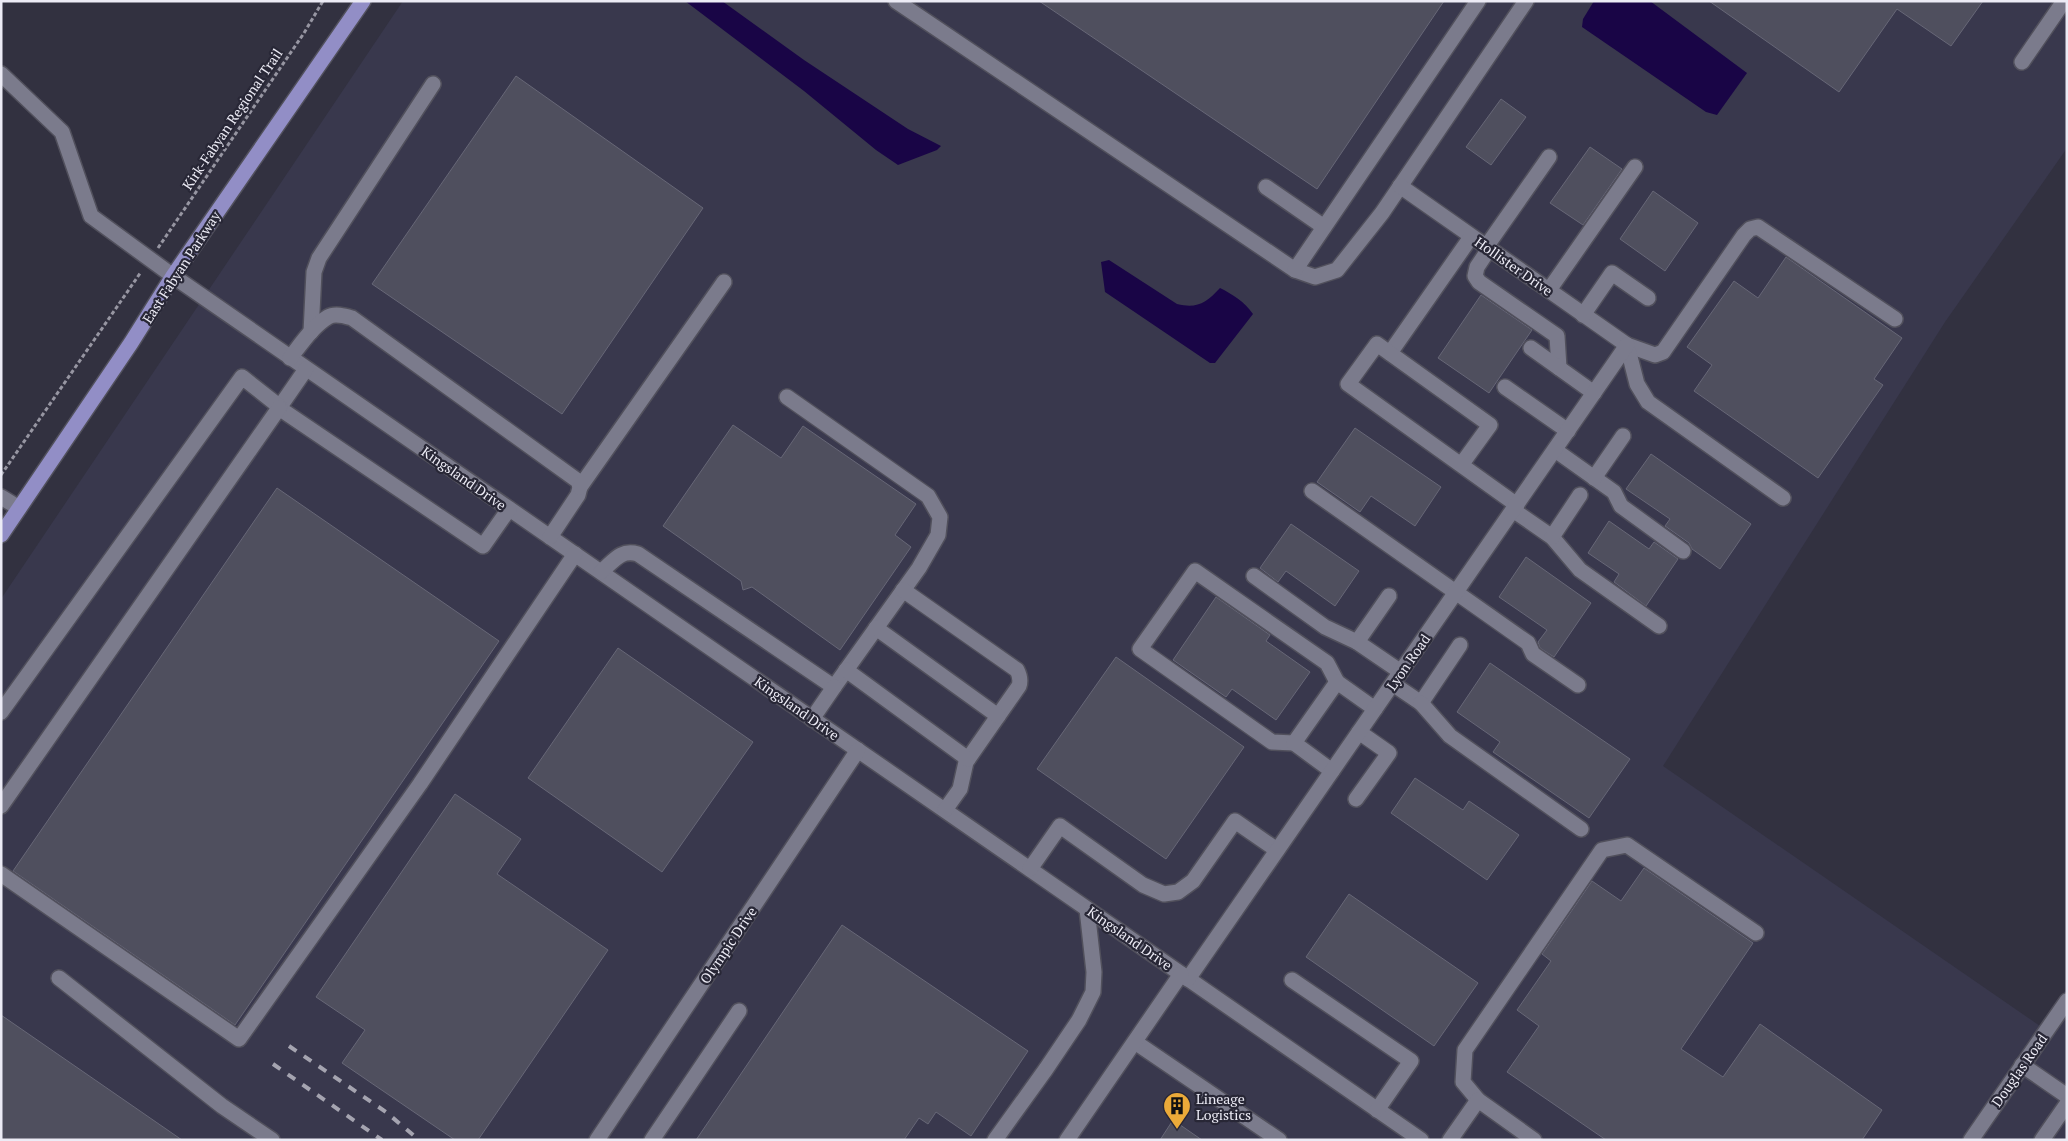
<svg xmlns="http://www.w3.org/2000/svg" width="2068" height="1141" font-family="'PT Serif',serif">
<style>
.built{fill:#39384d}
.water{fill:#190546}
.building{fill:#4f4f5e;stroke:#676777}
.lines{fill:none;stroke-linecap:round;stroke-linejoin:round}
.minor-casing{stroke:#51505c;stroke-width:18}
.major-casing{stroke:#51505c;stroke-width:18}
.path{stroke:#9796a2;stroke-width:3;stroke-dasharray:4 2.5;stroke-linecap:butt}
.minor{stroke:#7b7b8c;stroke-width:15}
.major{stroke:#928ec6;stroke-width:15}
.rail{stroke:#a5a4b0;stroke-width:4;stroke-dasharray:9 9;stroke-linecap:butt}
.labels{text-anchor:middle;dominant-baseline:central;stroke-width:4.5;stroke-linejoin:round;paint-order:stroke}
.street-label{font-size:14px;fill:#ecebf5;stroke:#282736}
.poi-label{font-size:14px;fill:#ecebf5;stroke:#282736;text-anchor:start}
</style>
<rect width="100%" height="100%" fill="#323140"/>
<path class="built" d="M 403,1 L 2067,1 L 2067,148 L 1945,322 L 1663,766 L 2040,1026 L 2067,988 L 2067,1140 L 1,1140 L 1,599 Z"/>
<g class="water">
<path d="M 685,1 L 722,1 L 804,60 L 908,129 L 941,146 L 937,150 L 898,165 L 876,150 L 804,91 Z"/>
<path d="M 1594,1 L 1650,1 L 1747,73 L 1717,115 L 1706,112 L 1582,27 L 1583,19 Z"/>
<path d="M 1109,260 L 1177,304 C 1197,309 1206,303 1220,288 C 1232,294 1245,302 1253,314 L 1215,363 L 1210,363 L 1105,292 L 1101,262 Z"/>
</g>
<g class="building">
<path d="M 1039,1 L 1444,1 L 1317,189 Z"/>
<path d="M 1709,1 L 1983,1 L 1951,46 L 1897,9 L 1839,92 Z"/>
<path d="M 516,76 L 703,208 L 562,414 L 372,284 Z"/>
<path d="M 1501,99 L 1526,117 L 1491,165 L 1466,147 Z"/>
<path d="M 1590,147 L 1622,169 L 1583,225 L 1550,203 Z"/>
<path d="M 1653,191 L 1698,223 L 1665,271 L 1620,239 Z"/>
<path d="M 1786,257 L 1902,338 L 1874,379 L 1883,385 L 1818,478 L 1694,391 L 1712,365 L 1687,347 L 1734,281 L 1758,298 Z"/>
<path d="M 1481,295 L 1532,330 L 1489,393 L 1438,358 Z"/>
<path d="M 733,425 L 781,458 L 803,426 L 916,504 L 895,535 L 911,547 L 840,650 L 752,587 L 743,590 L 741,581 L 663,526 Z"/>
<path d="M 1355,428 L 1441,487 L 1415,526 L 1371,496 L 1360,512 L 1317,482 Z"/>
<path d="M 1651,454 L 1751,524 L 1720,569 L 1692,549 L 1689,543 L 1665,526 L 1670,519 L 1626,489 Z"/>
<path d="M 277,488 L 499,641 L 235,1025 L 13,871 Z"/>
<path d="M 1609,521 L 1649,549 L 1654,542 L 1678,559 L 1646,606 L 1614,582 L 1619,574 L 1588,553 Z"/>
<path d="M 1291,524 L 1359,571 L 1335,606 L 1286,571 L 1278,582 L 1260,568 Z"/>
<path d="M 1526,557 L 1591,603 L 1554,657 L 1540,648 L 1538,642 L 1547,630 L 1499,597 Z"/>
<path d="M 1216,597 L 1270,635 L 1266,641 L 1310,672 L 1276,720 L 1232,689 L 1226,697 L 1173,660 Z"/>
<path d="M 618,648 L 753,742 L 662,872 L 528,778 Z"/>
<path d="M 1116,657 L 1244,747 L 1166,859 L 1037,769 Z"/>
<path d="M 1490,663 L 1630,759 L 1589,818 L 1493,752 L 1500,742 L 1457,712 Z"/>
<path d="M 1415,778 L 1463,810 L 1469,801 L 1519,835 L 1487,880 L 1391,813 Z"/>
<path d="M 455,794 L 521,839 L 497,874 L 608,950 L 478,1140 L 455,1140 L 342,1063 L 365,1030 L 316,997 Z"/>
<path d="M 1644,868 L 1753,943 L 1681,1049 L 1723,1077 L 1760,1024 L 1882,1110 L 1862,1140 L 1606,1140 L 1507,1072 L 1539,1026 L 1517,1010 L 1551,961 L 1542,954 L 1592,881 L 1621,901 Z"/>
<path d="M 1349,894 L 1478,983 L 1434,1046 L 1306,957 Z"/>
<path d="M 842,925 L 1028,1051 L 971,1136 L 936,1112 L 928,1124 L 919,1118 L 904,1140 L 696,1140 Z"/>
<path d="M 1,1015 L 182,1140 L 1,1140 Z"/>
<path d="M 1173,1120 L 1202,1140 L 1160,1140 Z"/>
</g>
<g class="lines">
<defs>
<g id="minor">
<path d="M 896,1 L 1295,270 L 1315,277 L 1337,270 L 1382,213 L 1526,1"/>
<path d="M 2022,62 L 2064,1"/>
<path d="M 1,74 L 62,132 L 91,216 L 173,276 L 1421,1140"/>
<path d="M 1400,186 L 1627,345 L 1655,355 L 1663,352 L 1744,235 L 1750,229 L 1758,227 L 1895,319"/>
<path d="M 1266,187 L 1324,227"/>
<path d="M 1486,247 L 1549,157"/>
<path d="M 1489,249 L 1477,267 L 1475,276 L 1479,282 L 1557,336 L 1559,368"/>
<path d="M 1295,270 L 1478,1"/>
<path d="M 1549,290 L 1635,167"/>
<path d="M 1583,315 L 1612,273 L 1648,298"/>
<path d="M 311,332 L 314,272 L 319,258 L 433,84"/>
<path d="M 1627,345 L 1637,384 L 1648,402 L 1783,498"/>
<path d="M 1531,348 L 1594,393"/>
<path d="M 1390,353 L 1471,237"/>
<path d="M 290,358 C 301,344 313,326 328,317 C 335,313 345,316 352,318 L 578,481 L 580,487 L 578,495 L 550,537"/>
<path d="M 306,369 L 279,408 L 483,546 L 509,509"/>
<path d="M 1505,387 L 1568,431"/>
<path d="M 1555,450 L 1614,492 L 1621,506 L 1683,551"/>
<path d="M 1461,465 L 1490,425 L 1377,344 L 1348,384 L 1517,505"/>
<path d="M 1594,478 L 1623,436"/>
<path d="M 580,487 L 724,282"/>
<path d="M 1312,491 L 1528,643 L 1533,654 L 1578,685"/>
<path d="M 1,497 L 19,508"/>
<path d="M 1513,510 L 1552,537 L 1580,570 L 1659,626"/>
<path d="M 1552,537 L 1580,495"/>
<path d="M 601,572 C 614,561 620,549 638,554 L 834,687 L 919,568 L 938,535 L 940,517 L 928,496 L 787,397"/>
<path d="M 1254,576 L 1325,627 L 1357,642"/>
<path d="M 903,590 L 1017,670 C 1020,676 1021,680 1019,686 L 966,762 L 960,789 L 945,810"/>
<path d="M 1389,596 L 1357,642 L 1401,672"/>
<path d="M 876,628 L 998,716"/>
<path d="M 846,670 L 968,759"/>
<path d="M 1393,684 L 1421,703 L 1460,645"/>
<path d="M 1421,703 L 1450,736 L 1581,829"/>
<path d="M 1,712 L 242,377 L 280,407"/>
<path d="M 812,719 L 834,687"/>
<path d="M 1294,743 L 1272,742 L 1140,649 L 1195,571 L 1327,663 L 1337,682"/>
<path d="M 1332,771 L 1294,743 L 1337,682 L 1375,709"/>
<path d="M 1356,799 L 1389,753 L 1359,732"/>
<path d="M 1,806 L 279,408"/>
<path d="M 1030,869 L 1060,826 L 1143,885 L 1164,894 L 1178,892 L 1193,881 L 1235,821 L 1277,850"/>
<path d="M 1,874 L 239,1039 L 420,784 L 575,554"/>
<path d="M 59,978 L 222,1106 L 272,1140"/>
<path d="M 1188,979 L 1627,345"/>
<path d="M 1292,980 L 1411,1061 L 1377,1110"/>
<path d="M 1135,1042 L 1279,1140"/>
<path d="M 2022,1065 L 2067,1096"/>
<path d="M 1478,1100 L 1463,1082 L 1465,1050 L 1602,850 L 1627,845 L 1756,933"/>
<path d="M 597,1140 L 858,750"/>
<path d="M 652,1140 L 739,1011"/>
<path d="M 995,1140 L 1046,1069 L 1079,1020 L 1093,992 L 1094,972 L 1087,909"/>
<path d="M 1067,1140 L 1181,974"/>
<path d="M 1450,1140 L 1478,1100 L 1534,1140"/>
<path d="M 1971,1140 L 2067,1001"/>
<path d="M 2042,1140 L 2067,1104"/>
</g>
<path id="major" d="M 1,535 L 131,343 L 173,276 L 363,1"/>
</defs>
<use href="#minor" class="minor-casing"/>
<use href="#major" class="major-casing"/>
<g class="path">
<path d="M 158,248 L 304,33 L 323,1"/>
<path d="M 1,475 L 141,272"/>
</g>
<use href="#minor" class="minor"/>
<use href="#major" class="major"/>
<g class="rail">
<path d="M 289,1046 L 386,1112 L 419,1140"/>
<path d="M 273,1064 L 382,1140"/>
</g>
</g>
<defs>
<symbol id="building-pin" viewBox="-11 -11 22 30"><path d="M0 17L-7.5 6A9.5 9.5 0 1 1 7.5 6Z" fill="#ebaa39" stroke="#282736"/><path d="M-4-6H4V6H1V3H-1V6H-4ZM-2.5-4.3h1.7v1.8h-1.7ZM.8-4.3h1.7v1.8H.8ZM-2.5-1h1.7V.8h-1.7ZM.8-1h1.7V.8H.8Z" fill="#111"/></symbol>
</defs>
<g fill-rule="evenodd">
<use href="#building-pin" x="1161" y="1090" width="32" height="43"/>
</g>
<g class="labels">
<g class="street-label">
<text transform="translate(232 119) rotate(-56)">Kirk-Fabyan Regional Trail</text>
<text transform="translate(1514 266) rotate(35)">Hollister Drive</text>
<text transform="translate(181 267) rotate(-57)">East Fabyan Parkway</text>
<text transform="translate(464 478) rotate(35)">Kingsland Drive</text>
<text transform="translate(1408 662) rotate(-55)">Lyon Road</text>
<text transform="translate(797 708) rotate(35)">Kingsland Drive</text>
<text transform="translate(1130 938) rotate(35)">Kingsland Drive</text>
<text transform="translate(728 945) rotate(-56)">Olympic Drive</text>
<text transform="translate(2019 1070) rotate(-55)">Douglas Road</text>
</g>
<g class="poi-label">
<text x="1196" y="1098">Lineage<tspan x="1196" dy="16">Logistics</tspan></text>
</g>
</g>
<rect width="2068" height="1141" fill="none" stroke="#ecebf5" stroke-width="5"/>
</svg>
